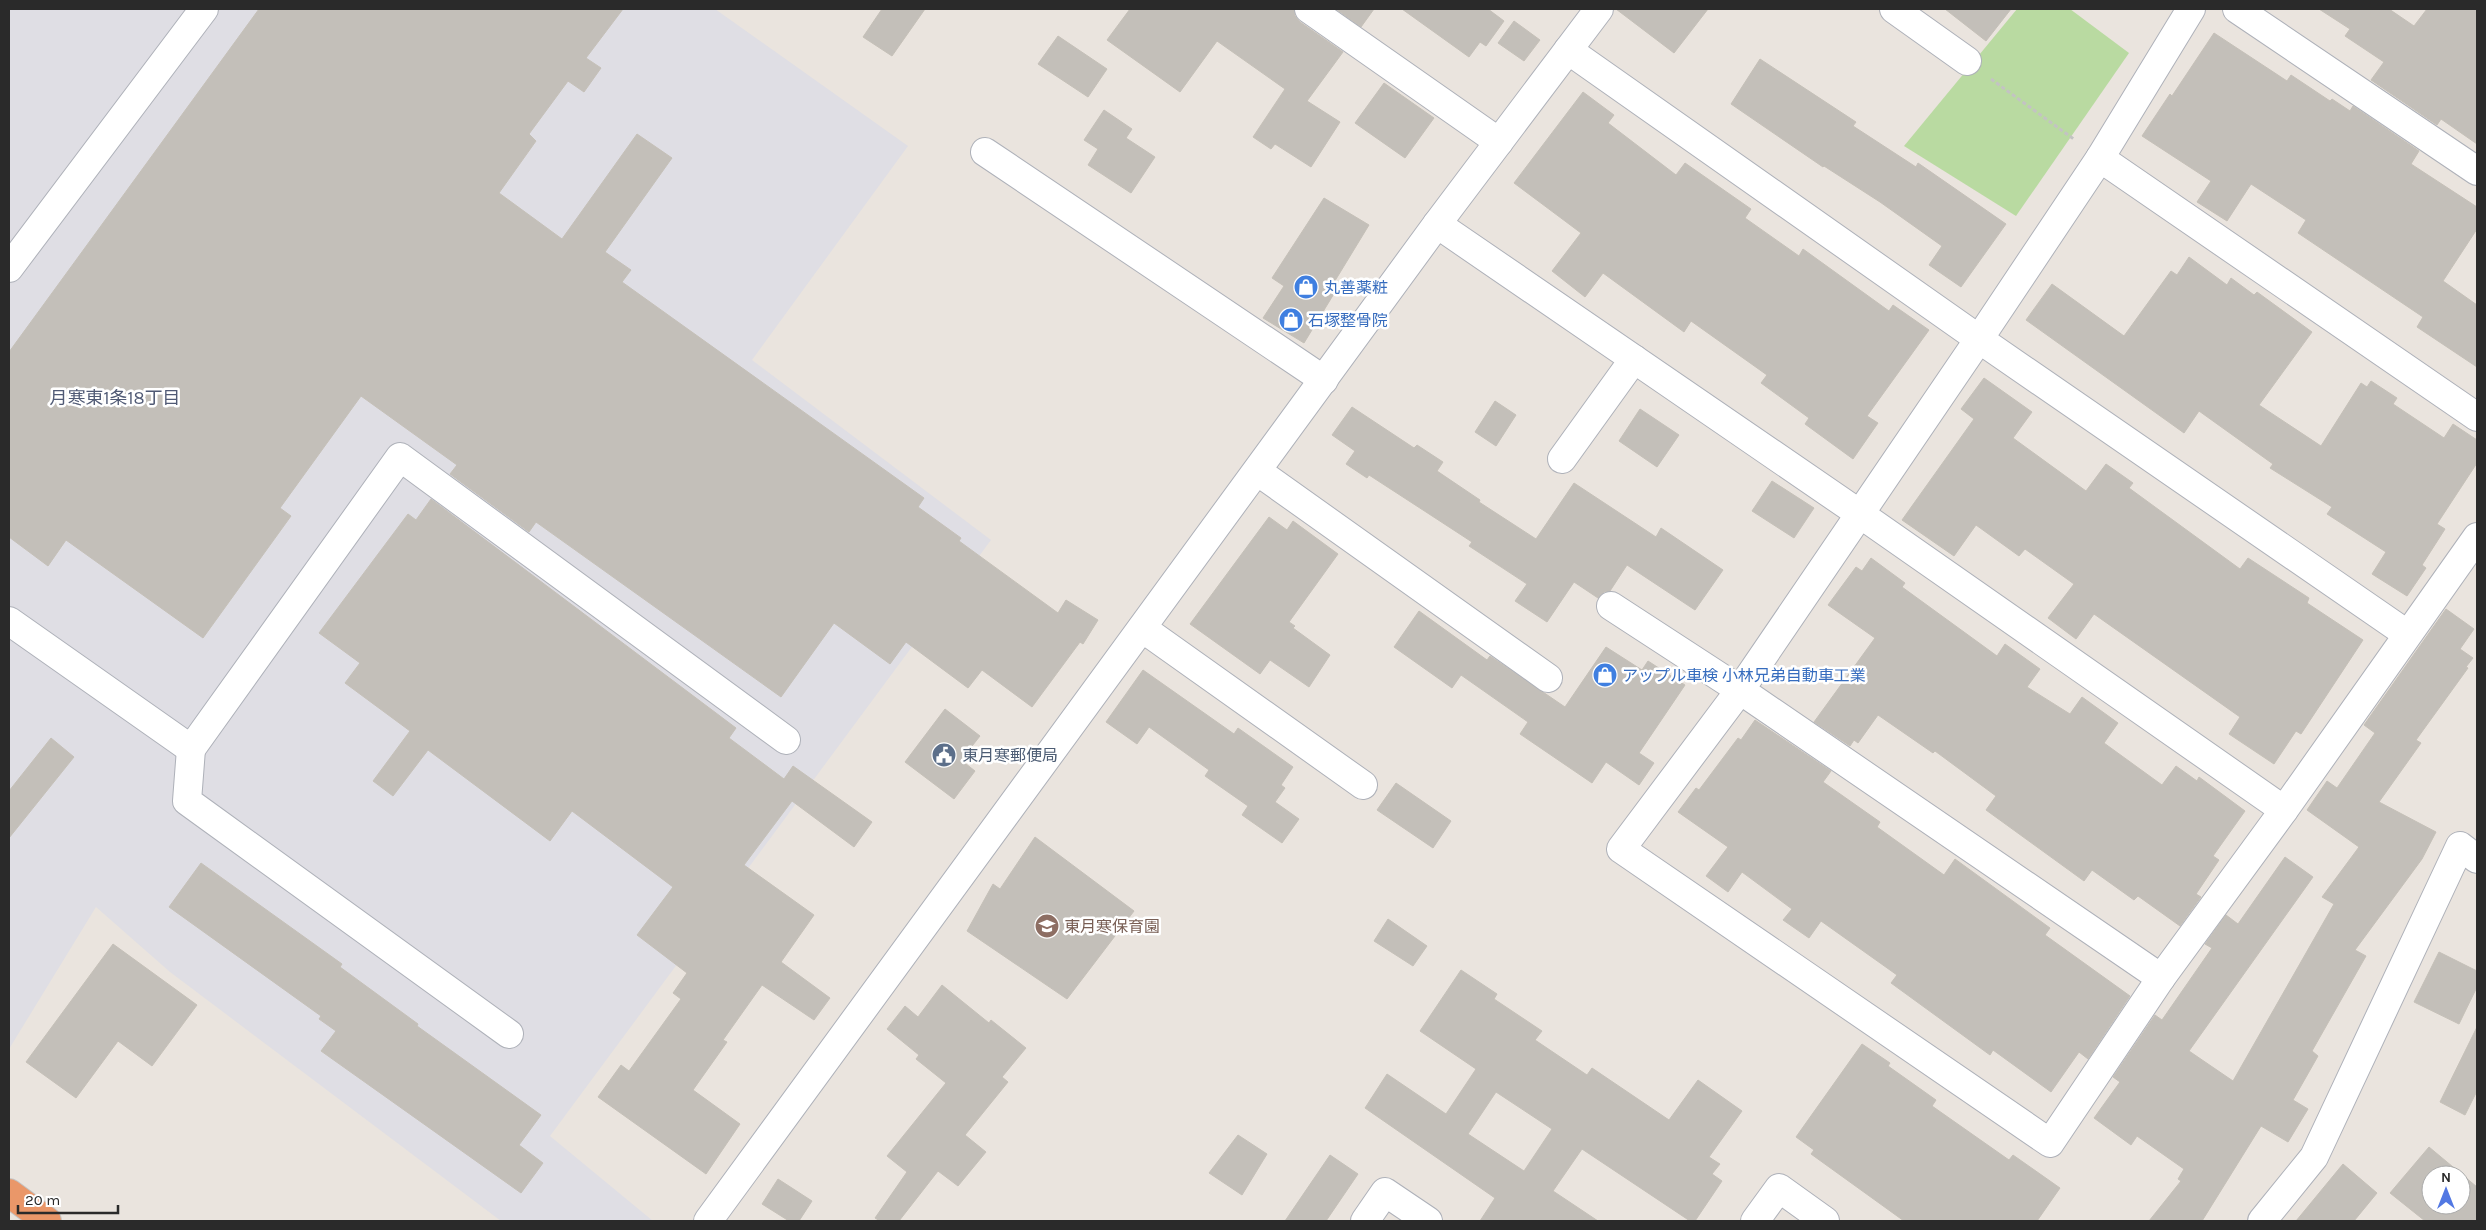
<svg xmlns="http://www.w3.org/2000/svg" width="2486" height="1230" font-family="Karla,'Noto Sans JP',sans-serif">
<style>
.industrial{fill:#dfdee4}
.green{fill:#b9daa1}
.building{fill:#c3bfb9;stroke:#c5c0b8;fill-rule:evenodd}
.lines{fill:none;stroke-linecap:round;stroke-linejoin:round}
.minor-casing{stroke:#aeb1b9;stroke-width:30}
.highway-casing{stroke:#c3c3c3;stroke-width:30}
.path{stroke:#c3c3c3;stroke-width:3;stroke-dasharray:4 2.5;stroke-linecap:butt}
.minor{stroke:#fff;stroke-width:28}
.highway{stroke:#ea9769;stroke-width:28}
.labels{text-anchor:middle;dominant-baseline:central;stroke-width:5;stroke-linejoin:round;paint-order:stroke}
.shop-label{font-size:16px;fill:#366cbe;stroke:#fff;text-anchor:start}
.service-label{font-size:16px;fill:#4e5e75;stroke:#fff;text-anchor:start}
.education-label{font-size:16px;fill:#785e54;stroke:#fff;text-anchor:start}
.neighbourhood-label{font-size:18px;fill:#505a75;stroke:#fff}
</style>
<rect width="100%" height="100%" fill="#eae4de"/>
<path class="industrial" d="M 9,9 L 715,9 L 908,146 L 752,360 L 991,540 L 550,1136 L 653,1221 L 501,1221 L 170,972 L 96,907 L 9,1049 Z"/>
<path class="green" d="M 2017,9 L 2070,9 L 2129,53 L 2016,216 L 1904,146 Z"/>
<g class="building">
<path d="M 259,9 L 623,9 L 586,58 L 601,68 L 584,92 L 568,81 L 529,134 L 536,141 L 499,193 L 562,239 L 637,134 L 672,158 L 605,252 L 631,270 L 622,282 L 924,498 L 918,507 L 961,538 L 959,541 L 1058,613 L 1066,600 L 1098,620 L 1083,644 L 1080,642 L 1032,707 L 982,670 L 968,688 L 906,642 L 890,664 L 834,623 L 781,697 L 536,522 L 529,532 L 450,474 L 457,465 L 361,396 L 280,508 L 291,516 L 203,638 L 66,540 L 48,566 L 9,537 L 9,352 Z"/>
<path d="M 882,9 L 925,9 L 892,56 L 863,37 Z"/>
<path d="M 1130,9 L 1294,9 L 1295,16 L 1300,22 L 1343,52 L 1307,101 L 1340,122 L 1311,167 L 1275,144 L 1271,149 L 1253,137 L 1285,89 L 1217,41 L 1180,92 L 1107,40 Z"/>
<path d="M 1336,9 L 1374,9 L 1361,27 Z"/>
<path d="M 1402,9 L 1488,9 L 1504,21 L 1486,46 L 1480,42 L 1469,57 Z"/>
<path d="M 1616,9 L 1708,9 L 1674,53 Z"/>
<path d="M 1945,9 L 2011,9 L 1986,41 Z"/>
<path d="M 2319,9 L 2389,9 L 2414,26 L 2427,9 L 2477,9 L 2477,144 L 2441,119 L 2437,125 L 2371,80 L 2384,62 L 2345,36 L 2350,29 Z"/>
<path d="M 1514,21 L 1540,40 L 1524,61 L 1498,43 Z"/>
<path d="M 2214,33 L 2287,81 L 2291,75 L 2330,101 L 2332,99 L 2350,111 L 2353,106 L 2419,151 L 2411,164 L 2477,207 L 2477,229 L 2443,281 L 2477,305 L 2477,367 L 2417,327 L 2423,317 L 2298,233 L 2306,220 L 2251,184 L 2227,221 L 2197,202 L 2211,181 L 2142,136 L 2170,94 L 2172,96 Z"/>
<path d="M 1058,36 L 1107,69 L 1088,97 L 1038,64 Z"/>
<path d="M 1760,59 L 1856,122 L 1853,126 L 1916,167 L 1918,163 L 2006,224 L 1961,287 L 1929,265 L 1942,246 L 1880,202 L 1824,166 L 1823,167 L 1731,104 Z"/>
<path d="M 1384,83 L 1434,118 L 1405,158 L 1355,123 Z"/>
<path d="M 1583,92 L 1614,115 L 1608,123 L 1676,175 L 1685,163 L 1751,209 L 1745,218 L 1799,256 L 1803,249 L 1889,311 L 1893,305 L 1929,330 L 1867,416 L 1878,423 L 1853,459 L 1805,424 L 1809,418 L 1761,383 L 1767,375 L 1691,321 L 1684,332 L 1603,273 L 1585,297 L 1552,271 L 1581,233 L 1514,183 Z"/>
<path d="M 1104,110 L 1132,129 L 1126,138 L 1155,157 L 1131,193 L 1088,165 L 1098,149 L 1084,140 Z"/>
<path d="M 1324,198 L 1369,225 L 1330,289 L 1335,292 L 1304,343 L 1263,318 L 1284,286 L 1272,278 Z"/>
<path d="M 2189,257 L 2227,285 L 2231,278 L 2254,295 L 2257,292 L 2312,332 L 2259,405 L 2321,446 L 2361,383 L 2367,387 L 2371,381 L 2397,398 L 2393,404 L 2444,438 L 2453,424 L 2477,440 L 2477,463 L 2437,524 L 2445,529 L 2422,565 L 2426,568 L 2407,596 L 2372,574 L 2386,552 L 2327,514 L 2332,507 L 2270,468 L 2273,464 L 2199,411 L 2184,433 L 2026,320 L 2052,284 L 2124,336 L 2171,271 L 2177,275 Z"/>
<path d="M 1984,378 L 2032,412 L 2013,438 L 2086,491 L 2106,464 L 2133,483 L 2129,488 L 2240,569 L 2248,558 L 2309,598 L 2307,603 L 2363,640 L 2301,734 L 2296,731 L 2274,764 L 2229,734 L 2240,717 L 2094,614 L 2076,639 L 2048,618 L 2074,584 L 2025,549 L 2019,556 L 1976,525 L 1954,556 L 1902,520 L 1974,419 L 1961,409 Z"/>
<path d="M 1495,401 L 1516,415 L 1496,446 L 1475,432 Z"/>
<path d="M 1352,407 L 1414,448 L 1417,445 L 1443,462 L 1437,471 L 1480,500 L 1479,502 L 1536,539 L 1574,483 L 1656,537 L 1661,528 L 1723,570 L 1695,610 L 1627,565 L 1610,591 L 1604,592 L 1598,598 L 1574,582 L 1547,622 L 1515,601 L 1527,584 L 1469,546 L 1472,542 L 1426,512 L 1369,475 L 1367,478 L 1346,464 L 1355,451 L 1332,435 Z"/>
<path d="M 1640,409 L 1679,435 L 1657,467 L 1619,441 Z"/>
<path d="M 1772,481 L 1814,508 L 1794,538 L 1752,511 Z"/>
<path d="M 431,499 L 736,728 L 729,738 L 784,779 L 793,766 L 872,822 L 854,847 L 792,801 L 744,865 L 814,915 L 781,962 L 830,998 L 814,1020 L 762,985 L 723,1040 L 727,1042 L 693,1090 L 740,1124 L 706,1174 L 598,1097 L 621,1065 L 629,1071 L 681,999 L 673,993 L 687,973 L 637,935 L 673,887 L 572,811 L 550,841 L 428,750 L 393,796 L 373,781 L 410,731 L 345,683 L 360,663 L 319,633 L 408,514 L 416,520 Z"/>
<path d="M 1269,517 L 1287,530 L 1293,521 L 1338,554 L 1289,622 L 1295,626 L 1293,628 L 1330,655 L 1309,687 L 1270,660 L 1260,674 L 1190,624 Z"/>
<path d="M 1871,558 L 1905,583 L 1902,587 L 1997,656 L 2005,644 L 2040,669 L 2027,687 L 2070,714 L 2082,697 L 2118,723 L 2104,743 L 2162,785 L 2176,766 L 2197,781 L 2199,777 L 2245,811 L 2213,856 L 2219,860 L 2196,894 L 2201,897 L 2180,926 L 2138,896 L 2134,900 L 2092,870 L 2084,881 L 1986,810 L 1996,796 L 1935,751 L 1933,753 L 1878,715 L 1858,743 L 1854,740 L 1850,746 L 1814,722 L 1875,638 L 1828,605 L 1856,567 L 1862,571 Z"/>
<path d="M 2446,609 L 2474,629 L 2460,649 L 2473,658 L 2466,667 L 2468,668 L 2416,740 L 2421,743 L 2379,802 L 2436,832 L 2422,859 L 2355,950 L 2366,956 L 2312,1051 L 2318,1056 L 2293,1100 L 2308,1109 L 2288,1142 L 2261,1126 L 2202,1221 L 2149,1221 L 2181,1181 L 2178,1179 L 2184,1169 L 2137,1136 L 2131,1145 L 2094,1118 L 2120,1082 L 2113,1077 L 2155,1015 L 2162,1020 L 2212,948 L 2205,944 L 2226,915 L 2238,924 L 2285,857 L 2313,877 L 2189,1051 L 2233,1081 L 2334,904 L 2322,897 L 2359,847 L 2307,810 L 2327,781 L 2337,788 L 2375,733 L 2364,725 Z"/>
<path d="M 1419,611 L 1487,660 L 1490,656 L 1565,707 L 1606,647 L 1642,670 L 1648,661 L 1685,685 L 1639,753 L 1654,763 L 1639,785 L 1606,762 L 1592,783 L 1520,734 L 1528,722 L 1461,675 L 1452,688 L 1394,647 Z"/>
<path d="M 1143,670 L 1234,734 L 1238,728 L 1293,767 L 1281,785 L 1285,788 L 1275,802 L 1299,819 L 1282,843 L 1242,815 L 1248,806 L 1205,776 L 1209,770 L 1149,727 L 1137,744 L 1106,722 Z"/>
<path d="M 945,709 L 980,736 L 961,760 L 975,771 L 954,799 L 905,762 Z"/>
<path d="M 1755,720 L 1831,771 L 1823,782 L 1880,822 L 1877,827 L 1944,875 L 1955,859 L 2050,928 L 2045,935 L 2130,996 L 2088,1059 L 2079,1052 L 2051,1092 L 1993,1050 L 1990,1055 L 1891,983 L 1897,975 L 1821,921 L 1809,938 L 1783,920 L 1792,909 L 1742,872 L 1728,892 L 1706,876 L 1728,847 L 1678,812 L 1696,788 L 1699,790 L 1738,738 L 1741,740 Z"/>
<path d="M 51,738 L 74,757 L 9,838 L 9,791 Z"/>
<path d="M 1396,783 L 1451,821 L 1433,848 L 1377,810 Z"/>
<path d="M 1035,837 L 1134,911 L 1067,999 L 967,931 L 993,884 L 1000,889 Z"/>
<path d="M 201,863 L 342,964 L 340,967 L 418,1024 L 417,1026 L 541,1115 L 519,1145 L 543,1163 L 521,1193 L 321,1051 L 336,1031 L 319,1019 L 321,1016 L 169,907 Z"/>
<path d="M 1388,919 L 1427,946 L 1413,966 L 1374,941 Z"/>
<path d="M 113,944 L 197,1005 L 152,1066 L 118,1041 L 76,1098 L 26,1062 Z"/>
<path d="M 2439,952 L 2477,971 L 2477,987 L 2459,1024 L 2414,1002 Z"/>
<path d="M 1461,970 L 1497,994 L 1494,999 L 1542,1031 L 1535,1040 L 1587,1075 L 1592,1068 L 1669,1120 L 1698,1080 L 1742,1111 L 1709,1157 L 1720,1164 L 1712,1174 L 1722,1181 L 1695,1221 L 1690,1221 L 1582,1149 L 1553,1191 L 1598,1221 L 1480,1221 L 1495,1198 L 1365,1108 L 1387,1074 L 1446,1114 L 1476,1069 L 1420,1031 ZM 1496,1092 L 1552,1129 L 1524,1171 L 1468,1134 Z"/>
<path d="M 942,985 L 989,1023 L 991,1020 L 1026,1048 L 1002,1077 L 1008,1082 L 965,1135 L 986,1152 L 958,1186 L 938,1171 L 899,1221 L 880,1221 L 875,1218 L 907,1172 L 887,1156 L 946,1083 L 916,1059 L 919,1055 L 887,1029 L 905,1006 L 918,1017 Z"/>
<path d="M 2477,1027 L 2477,1091 L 2465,1115 L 2440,1102 Z"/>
<path d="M 1862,1044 L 1890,1063 L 1888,1066 L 1936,1100 L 1932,1106 L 2009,1160 L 2013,1155 L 2060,1188 L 2037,1221 L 1904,1221 L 1811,1154 L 1814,1150 L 1796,1137 Z"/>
<path d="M 1238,1135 L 1267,1154 L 1242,1195 L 1209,1173 Z"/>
<path d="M 2429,1147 L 2477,1187 L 2477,1221 L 2425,1221 L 2390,1193 ZM 2431,1175 L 2461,1175 L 2461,1205 L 2431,1205 Z"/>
<path d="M 1330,1155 L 1358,1174 L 1326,1221 L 1285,1221 Z"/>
<path d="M 2343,1164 L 2377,1193 L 2354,1221 L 2296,1221 Z"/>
<path d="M 778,1179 L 812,1201 L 799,1221 L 789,1221 L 762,1204 Z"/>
</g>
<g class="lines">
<defs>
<g id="minor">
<path d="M 1309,9 L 1499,142"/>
<path d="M 1894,9 L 1967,61"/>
<path d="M 2191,9 L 2100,158 L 1979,339 L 1740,690 L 1621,849 L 2050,1143 L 2161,978 L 2284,810 L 2477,537"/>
<path d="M 2237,9 L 2477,171"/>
<path d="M 1568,50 L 1979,339 L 2407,634"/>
<path d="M 985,152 L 1324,380"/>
<path d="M 2100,158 L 2477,417"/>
<path d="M 1437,224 L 1860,514 L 2284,810"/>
<path d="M 9,268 L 204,9"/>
<path d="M 1562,459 L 1634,359"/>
<path d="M 1257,471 L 1548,678"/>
<path d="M 1611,606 L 1740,690 L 2161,978"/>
<path d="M 9,621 L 191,749 L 400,457 L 786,740"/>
<path d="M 1142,628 L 1363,785"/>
<path d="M 191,749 L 187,801 L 509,1034"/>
<path d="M 708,1221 L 1437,224 L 1599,9"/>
<path d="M 1365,1221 L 1385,1192 L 1428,1221"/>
<path d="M 1755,1221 L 1779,1188 L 1825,1221"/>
<path d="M 2262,1221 L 2314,1157 L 2460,846 L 2477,859"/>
</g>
<path id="highway" d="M 9,1193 L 47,1221"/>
</defs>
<use href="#minor" class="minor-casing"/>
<use href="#highway" class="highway-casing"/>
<path class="path" d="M 1991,79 L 2075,140"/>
<use href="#minor" class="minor"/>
<use href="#highway" class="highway"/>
</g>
<defs>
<symbol id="shop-disc" viewBox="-11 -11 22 22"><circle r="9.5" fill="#3f7fe0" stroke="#fff"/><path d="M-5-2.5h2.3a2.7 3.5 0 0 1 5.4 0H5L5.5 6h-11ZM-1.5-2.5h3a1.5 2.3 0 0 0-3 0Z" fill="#fff"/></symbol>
<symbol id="civic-disc" viewBox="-11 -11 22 22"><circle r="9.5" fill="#5c6f8a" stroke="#fff"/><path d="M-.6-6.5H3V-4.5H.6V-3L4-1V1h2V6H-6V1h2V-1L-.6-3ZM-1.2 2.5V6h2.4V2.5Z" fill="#fff"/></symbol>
<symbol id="school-disc" viewBox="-11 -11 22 22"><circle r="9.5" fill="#8d6e63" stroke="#fff"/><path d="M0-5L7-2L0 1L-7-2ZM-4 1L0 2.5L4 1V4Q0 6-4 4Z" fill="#fff"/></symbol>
</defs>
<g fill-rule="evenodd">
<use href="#shop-disc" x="1292" y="273" width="28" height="28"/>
<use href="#shop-disc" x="1277" y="306" width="28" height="28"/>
<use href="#shop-disc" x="1591" y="661" width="28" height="28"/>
<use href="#civic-disc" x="930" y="741" width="28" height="28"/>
<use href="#school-disc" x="1033" y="912" width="28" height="28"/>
</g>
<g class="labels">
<g class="shop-label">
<text x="1324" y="287">丸善薬粧</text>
<text x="1308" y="320">石塚整骨院</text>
<text x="1622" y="675">アップル車検 小林兄弟自動車工業</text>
</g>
<g class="service-label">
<text x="962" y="755">東月寒郵便局</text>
</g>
<g class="education-label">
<text x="1064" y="926">東月寒保育園</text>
</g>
<g class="neighbourhood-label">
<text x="115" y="398">月寒東1条18丁目</text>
</g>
</g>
<rect width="2486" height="1230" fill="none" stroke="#2a2a2a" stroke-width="20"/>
<g transform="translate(2446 1190)"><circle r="24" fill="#ffffff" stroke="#aaaaaa"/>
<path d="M0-4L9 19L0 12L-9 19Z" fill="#5278e3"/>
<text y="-8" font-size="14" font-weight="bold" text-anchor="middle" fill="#2a2a2a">N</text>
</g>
<path d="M18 1205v8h100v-8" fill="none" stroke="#2a2a2a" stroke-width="2.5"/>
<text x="25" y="1205" font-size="15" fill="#2a2a2a" stroke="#ffffff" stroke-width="4" paint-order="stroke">20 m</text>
</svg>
